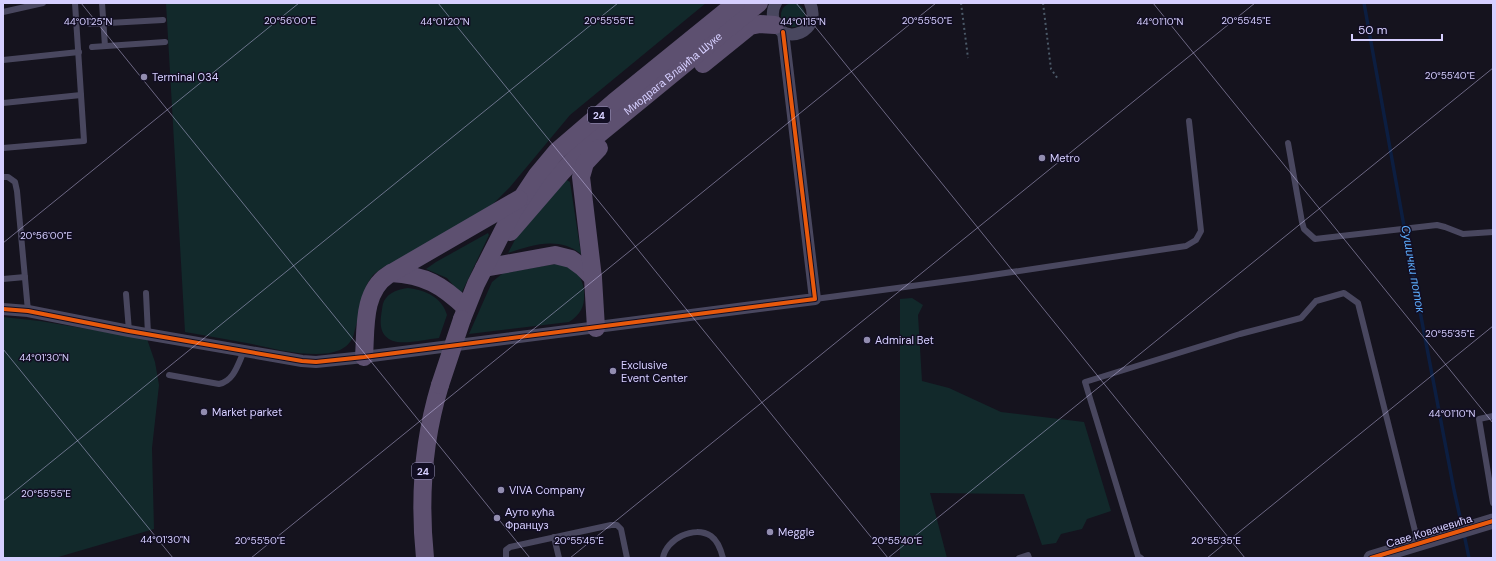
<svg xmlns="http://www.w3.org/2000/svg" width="1496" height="561" font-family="'DM Sans',sans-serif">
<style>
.green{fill:#12292b}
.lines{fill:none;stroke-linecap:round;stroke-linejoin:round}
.stream{stroke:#0c1e41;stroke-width:3.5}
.path{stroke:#4c5a69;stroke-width:2;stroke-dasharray:2 3;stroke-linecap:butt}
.service{stroke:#49475f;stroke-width:6}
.minor{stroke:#49475f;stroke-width:12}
.tertiary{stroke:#49475f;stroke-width:15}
.primary{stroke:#5d5070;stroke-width:18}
.primary-bridge{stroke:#5d5070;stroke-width:18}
.cycleway-casing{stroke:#120e23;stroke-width:6}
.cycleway{stroke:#e8590c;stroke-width:4}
.ticks{fill:none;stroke:#d6cfff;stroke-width:1;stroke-opacity:0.45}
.poi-dot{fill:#928db0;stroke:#120e23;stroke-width:1.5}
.labels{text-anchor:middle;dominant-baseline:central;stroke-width:3;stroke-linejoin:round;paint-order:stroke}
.shield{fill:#120e23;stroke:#9b95bd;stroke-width:1}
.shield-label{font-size:10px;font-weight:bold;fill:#d6cfff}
.street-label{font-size:11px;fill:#d6cfff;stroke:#120e23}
.poi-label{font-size:11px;fill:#d6cfff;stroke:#120e23;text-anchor:start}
.water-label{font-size:12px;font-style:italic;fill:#5dafff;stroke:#120e23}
.ticks-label{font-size:10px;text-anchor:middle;fill:#d6cfff;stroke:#120e23;stroke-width:3;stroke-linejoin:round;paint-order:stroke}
</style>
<rect width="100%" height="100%" fill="#15131e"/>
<g class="green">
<circle cx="793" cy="15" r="12"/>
<path d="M 166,3 L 706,3 L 570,115 L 510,187 L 490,207 L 454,230 L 382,268 L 373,275 L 367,284 L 353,337 C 350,343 346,347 340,350 C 317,360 276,349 252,344 C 230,340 208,336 185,332 Z"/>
<path d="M 565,179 L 570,182 L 581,254 C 558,236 533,245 508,253 L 517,236 Z"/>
<path d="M 488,233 L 489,235 L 461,294 L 447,278 L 426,269 L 436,262 Z"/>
<path d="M 561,263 C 566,266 575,270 579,276 C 582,280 583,285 584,290 C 585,306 582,313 569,322 L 469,334 L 492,282 L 503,273 Z"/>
<path d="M 408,288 C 425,290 442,297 447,315 L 439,338 C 427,339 404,345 393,341 C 381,336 380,327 381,316 C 382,311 382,305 384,301 C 389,292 399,289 408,288 Z"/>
<path d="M 912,298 L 923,305 L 918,315 L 922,381 L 949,388 L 1001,412 L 1084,422 L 1111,511 L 1087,519 L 1082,529 L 1061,534 L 1056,543 L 1042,545 L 1024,494 L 930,493 L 947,558 L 900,558 L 900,299 Z"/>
<path d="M 3,317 L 40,321 L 147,339 L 155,362 L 159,385 L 152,448 L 154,529 L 55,558 L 3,558 Z"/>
</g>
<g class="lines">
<g class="stream">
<path d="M 1364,3 L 1407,243 L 1454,490 L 1462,526"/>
<path d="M 1464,534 L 1469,558"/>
</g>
<g class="path">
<path d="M 961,3 L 968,58"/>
<path d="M 1043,3 L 1051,69 L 1058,79"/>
</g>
<g class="service">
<path d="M 102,3 L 105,46"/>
<path d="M 3,12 L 43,3"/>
<path d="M 90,24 L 163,20"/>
<path d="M 92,47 L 165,42"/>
<path d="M 3,60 L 79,52"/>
<path d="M 3,103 L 81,95"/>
<path d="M 1288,143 L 1302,222 L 1304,229 L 1315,239 L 1437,225 L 1445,227 L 1463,234 L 1493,232"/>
<path d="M 3,148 L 84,141 L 75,3"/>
<path d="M 3,177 L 8,177 L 15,182 L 17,191 L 28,311"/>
<path d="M 3,279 L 25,277"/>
<path d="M 146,293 L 148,334"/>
<path d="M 126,294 L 129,331"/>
<path d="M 815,299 L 972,278 L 1186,246 L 1196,240 L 1201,231 L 1189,121"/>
<path d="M 169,375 L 219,384 C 234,381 238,364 244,351"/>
<path d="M 1493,416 L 1479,419 L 1493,503"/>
<path d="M 554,537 L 559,558"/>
<path d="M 506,558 L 506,550 L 510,547 L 611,525 L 617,525 L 621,529 L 627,558"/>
<path d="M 663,558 C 666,539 694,525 711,536 C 718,541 721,550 723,558"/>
<path d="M 1019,558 L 1028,555 L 1029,558"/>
<path d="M 1141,558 L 1138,556 L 1085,382 L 1240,334 L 1301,318 L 1316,301 L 1344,293 L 1358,303 L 1418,543"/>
</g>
<g class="minor">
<path d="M 776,3 C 773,8 772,15 774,21 C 783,47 823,32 810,3"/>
<path d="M 3,309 L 28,311 L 129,331 L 302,361 L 316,362 L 364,357 L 815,299 L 783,32"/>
</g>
<path class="tertiary" d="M 1371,558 L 1493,521"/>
<g class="primary">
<path d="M 703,64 L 750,26 L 760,24 L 775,25"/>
<path id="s1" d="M 510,232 L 561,173 L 593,139 L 759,3"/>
<path d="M 484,268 L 555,255 L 571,259 L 582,267 L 593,278"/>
<path d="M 391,273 C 425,275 442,285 466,308"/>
<path d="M 462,319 L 476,284 L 513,211 L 537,175 L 557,151 L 614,102 L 736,3"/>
<path d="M 596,328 L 593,278 L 581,177 L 585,163 L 599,148"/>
<path d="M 364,357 C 366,330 362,292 388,275 L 519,199"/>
<path d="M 425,558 C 419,500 423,441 440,385"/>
</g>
<path class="primary-bridge" d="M 440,385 L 462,319"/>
<defs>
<g id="cycleway">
<path d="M 3,309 L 28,311 L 129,331 L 302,361 L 316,362 L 364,357 L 815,299 L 783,32"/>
<path d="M 1371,558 L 1493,521"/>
</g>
</defs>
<use href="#cycleway" class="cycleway-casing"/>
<use href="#cycleway" class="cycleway"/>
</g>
<path class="ticks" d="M 81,3 L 530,558M 438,3 L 888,558M 796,3 L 1245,558M 1153,3 L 1493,423M 3,243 L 299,3M 3,349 L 173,558M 3,501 L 618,3M 251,558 L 936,3M 570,558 L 1255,3M 888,558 L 1493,68M 1207,558 L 1493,326"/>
<g class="poi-dot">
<circle cx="144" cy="77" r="4"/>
<circle cx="1042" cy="158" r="4"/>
<circle cx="867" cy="340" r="4"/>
<circle cx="613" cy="371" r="4"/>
<circle cx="204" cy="412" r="4"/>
<circle cx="501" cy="490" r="4"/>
<circle cx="497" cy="518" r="4"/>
<circle cx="770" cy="532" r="4"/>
</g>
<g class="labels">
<g class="shield">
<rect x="588" y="107" width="22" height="16" rx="3"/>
<rect x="412" y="463" width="22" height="16" rx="3"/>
</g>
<g class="shield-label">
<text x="599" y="115">24</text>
<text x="423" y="471">24</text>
</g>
<g class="street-label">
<text stroke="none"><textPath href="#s1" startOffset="228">Миодрага Влајића Шуке</textPath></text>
<text transform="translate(1429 531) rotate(-17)">Саве Ковачевића</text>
</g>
<g class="poi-label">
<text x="152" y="77">Terminal 034</text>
<text x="1050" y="158">Metro</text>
<text x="875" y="340">Admiral Bet</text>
<text x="621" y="365">Exclusive<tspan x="621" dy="13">Event Center</tspan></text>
<text x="212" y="412">Market parket</text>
<text x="509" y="490">VIVA Company</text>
<text x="505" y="512">Ауто кућа<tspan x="505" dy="13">Француз</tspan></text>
<text x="778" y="532">Meggle</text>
</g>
<g class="water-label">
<text transform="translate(1413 269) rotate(80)">Сушички поток</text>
</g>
</g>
<g class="ticks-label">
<text x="290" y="24">20°56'00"E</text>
<text x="609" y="24">20°55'55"E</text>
<text x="927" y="24">20°55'50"E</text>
<text x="1246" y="24">20°55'45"E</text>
<text x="88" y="25">44°01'25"N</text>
<text x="445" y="25">44°01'20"N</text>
<text x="803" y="25">44°01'15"N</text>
<text x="1160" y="25">44°01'10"N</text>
<text x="1450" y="79">20°55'40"E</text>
<text x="46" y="239">20°56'00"E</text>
<text x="1450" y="337">20°55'35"E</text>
<text x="44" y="361">44°01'30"N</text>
<text x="1452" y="417">44°01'10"N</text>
<text x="46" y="497">20°55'55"E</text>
<text x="165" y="543">44°01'30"N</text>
<text x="260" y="544">20°55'50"E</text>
<text x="579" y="544">20°55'45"E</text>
<text x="897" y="544">20°55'40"E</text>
<text x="1216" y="544">20°55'35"E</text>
</g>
<rect width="1496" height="561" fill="none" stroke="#d6cfff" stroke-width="8"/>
<path d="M1352 34v6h90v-6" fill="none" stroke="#d6cfff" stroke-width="2"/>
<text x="1358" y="34" font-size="12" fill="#d6cfff" stroke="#120e23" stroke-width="3" paint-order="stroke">50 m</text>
</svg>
